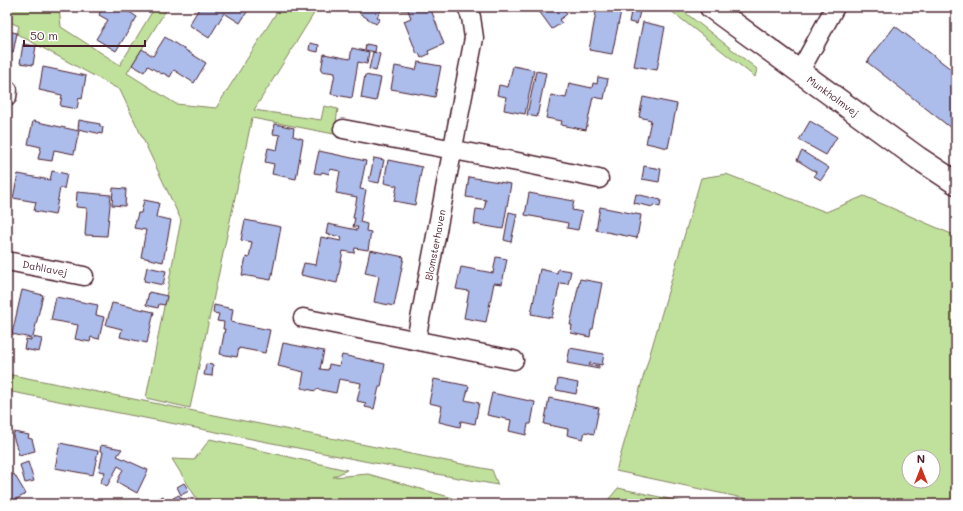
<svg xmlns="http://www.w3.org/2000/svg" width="963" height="511" font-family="Mali,sans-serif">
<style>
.green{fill:#c0e19b;stroke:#858063;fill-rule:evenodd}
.building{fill:#acbceb;stroke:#4a1f2b}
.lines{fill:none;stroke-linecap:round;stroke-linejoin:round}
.minor-casing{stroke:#4a1f2b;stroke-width:21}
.tertiary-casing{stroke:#4a1f2b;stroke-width:25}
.minor{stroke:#fff;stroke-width:18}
.tertiary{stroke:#fff;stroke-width:22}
.labels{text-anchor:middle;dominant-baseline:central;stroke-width:3;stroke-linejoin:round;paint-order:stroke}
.street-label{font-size:10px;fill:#4a1f2b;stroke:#fff}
</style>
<rect width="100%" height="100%" fill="#fff"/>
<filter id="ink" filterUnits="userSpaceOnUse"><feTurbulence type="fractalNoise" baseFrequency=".025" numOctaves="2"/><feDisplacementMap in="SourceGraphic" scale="8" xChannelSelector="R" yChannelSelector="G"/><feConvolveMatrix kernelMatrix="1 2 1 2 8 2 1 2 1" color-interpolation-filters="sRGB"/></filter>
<g filter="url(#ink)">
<g class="green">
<path d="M 7,7 L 59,7 L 61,27 L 120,65 L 155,7 L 168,7 L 127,73 L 176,104 L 216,108 L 280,7 L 318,7 L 254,110 L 321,120 L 324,106 L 338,109 L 334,134 L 252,118 L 190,408 L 146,398 L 181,220 L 120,90 L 17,34 L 19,26 L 7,21 Z"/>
<path d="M 666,7 L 678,7 L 757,69 L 755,77 Z"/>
<path d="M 726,174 L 826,212 L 864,196 L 956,236 L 956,504 L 771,504 L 616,471 L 701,178 ZM 909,457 L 933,457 L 933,481 L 909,481 Z"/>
<path d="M 7,374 L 492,470 L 498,485 L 369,462 L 7,391 Z"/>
<path d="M 210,439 L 347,470 L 333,477 L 368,474 L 474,504 L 200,504 L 172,459 L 194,460 Z"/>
<path d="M 618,488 L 692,504 L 560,504 L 608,500 Z"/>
</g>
<g class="building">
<path d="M 102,7 L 122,7 L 137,17 L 116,51 L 96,39 L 108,20 L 99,15 Z"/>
<path d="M 200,7 L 250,7 L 240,23 L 224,13 L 209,38 L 189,25 Z"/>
<path d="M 363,7 L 383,7 L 377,17 L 380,19 L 376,24 L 359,13 Z"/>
<path d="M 398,7 L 430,7 L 444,44 L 428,51 L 429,54 L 421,58 L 419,53 L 417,54 L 404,21 L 411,18 L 408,10 L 402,10 Z"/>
<path d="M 536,7 L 562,7 L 567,14 L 559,20 L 562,23 L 552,29 Z"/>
<path d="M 597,7 L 621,11 L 612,54 L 589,50 Z"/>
<path d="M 632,7 L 641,7 L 637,24 L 629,22 Z"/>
<path d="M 643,22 L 665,27 L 657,70 L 634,66 Z"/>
<path d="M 895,26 L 956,73 L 956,132 L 867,62 Z"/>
<path d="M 7,31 L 17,33 L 13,53 L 7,52 Z"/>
<path d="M 165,37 L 206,63 L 194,83 L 174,70 L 170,77 L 163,73 L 162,74 L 148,66 L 144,72 L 132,65 L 142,49 L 153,56 Z"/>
<path d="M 310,43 L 319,45 L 318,52 L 309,50 Z"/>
<path d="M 23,44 L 36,46 L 33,65 L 20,63 Z"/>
<path d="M 366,44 L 376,46 L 375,52 L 365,50 Z"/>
<path d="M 352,48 L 369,52 L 367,64 L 358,62 L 352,98 L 331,94 L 335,73 L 321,71 L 324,54 L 350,59 Z"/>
<path d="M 373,52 L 380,54 L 376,71 L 369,69 Z"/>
<path d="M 418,62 L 441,66 L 435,97 L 391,89 L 395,66 L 416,70 Z"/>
<path d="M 513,66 L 534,70 L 525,114 L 504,110 L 506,97 L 497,95 L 499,85 L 508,87 Z"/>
<path d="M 43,67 L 86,76 L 82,99 L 79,98 L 77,109 L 60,106 L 62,95 L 39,90 Z"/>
<path d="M 536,71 L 546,73 L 537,117 L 527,115 Z"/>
<path d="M 365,75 L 381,78 L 376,101 L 361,98 Z"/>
<path d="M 598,77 L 608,79 L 604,99 L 593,97 L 586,130 L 561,125 L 562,121 L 546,118 L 551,95 L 566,98 L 569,83 L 592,88 L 593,83 L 597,84 Z"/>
<path d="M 643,97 L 677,104 L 668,148 L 646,143 L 651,120 L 639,117 Z"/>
<path d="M 79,120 L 100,124 L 100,126 L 103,127 L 102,134 L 78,129 Z"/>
<path d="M 33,121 L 79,131 L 74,154 L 54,150 L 52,161 L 38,159 L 41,147 L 28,144 Z"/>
<path d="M 810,121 L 837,137 L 826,155 L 799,140 Z"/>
<path d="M 275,124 L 294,128 L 293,136 L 303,139 L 296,179 L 272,174 L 274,164 L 265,162 L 268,148 L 277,150 L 280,135 L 273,134 Z"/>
<path d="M 319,151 L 366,161 L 360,189 L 366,190 L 360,222 L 367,224 L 366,231 L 371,232 L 368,250 L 355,248 L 354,253 L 343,251 L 337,283 L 301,275 L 304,263 L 316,265 L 321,237 L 341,241 L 342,237 L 326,234 L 328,224 L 357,230 L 358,227 L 353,227 L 355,218 L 353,218 L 357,197 L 336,193 L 340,171 L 330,169 L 329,174 L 322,172 L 321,174 L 314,173 Z"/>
<path d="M 802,151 L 829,168 L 821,180 L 814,176 L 816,172 L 797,160 Z"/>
<path d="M 374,158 L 384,160 L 379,183 L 369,181 Z"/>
<path d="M 388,160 L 422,167 L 415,205 L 394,201 L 397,186 L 384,183 Z"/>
<path d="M 644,166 L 661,169 L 659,182 L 642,179 Z"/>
<path d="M 52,171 L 67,174 L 64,189 L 60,188 L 55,215 L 34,211 L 36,202 L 13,198 L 18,174 L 50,180 Z"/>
<path d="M 469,177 L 511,184 L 503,229 L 474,224 L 476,209 L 484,210 L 486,200 L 466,197 Z"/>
<path d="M 113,188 L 126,189 L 125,206 L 112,205 Z"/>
<path d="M 77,192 L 111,195 L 107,236 L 85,235 L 87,208 L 76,207 Z"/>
<path d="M 529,193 L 574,201 L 572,210 L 582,212 L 578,230 L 567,228 L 568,223 L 525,215 Z"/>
<path d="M 636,194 L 661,200 L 660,207 L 653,205 L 653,207 L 634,203 Z"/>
<path d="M 144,200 L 159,203 L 156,217 L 171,220 L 163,262 L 141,257 L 146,230 L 134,228 L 138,213 L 141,213 Z"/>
<path d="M 600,207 L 641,215 L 637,238 L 596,230 Z"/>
<path d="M 509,212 L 517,214 L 511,242 L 504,240 Z"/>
<path d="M 245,220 L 281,227 L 271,280 L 242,275 L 246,257 L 249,258 L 252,242 L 241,240 Z"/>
<path d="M 370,250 L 404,257 L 394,306 L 374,302 L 379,276 L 365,273 Z"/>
<path d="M 496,257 L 507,259 L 502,284 L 494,283 L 486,322 L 464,318 L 469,291 L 456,289 L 461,267 L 493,273 Z"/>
<path d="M 147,267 L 166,271 L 163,285 L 144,281 Z"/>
<path d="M 540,269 L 557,273 L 558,269 L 571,271 L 568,284 L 560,283 L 552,318 L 531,314 Z"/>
<path d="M 580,279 L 602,283 L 593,329 L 591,329 L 590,337 L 571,333 L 572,325 L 570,325 Z"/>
<path d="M 22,290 L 43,295 L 33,337 L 42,339 L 39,352 L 24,349 L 26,339 L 31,340 L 31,338 L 12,334 Z"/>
<path d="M 149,292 L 167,296 L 165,305 L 159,304 L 158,308 L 146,305 Z"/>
<path d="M 56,297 L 98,305 L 96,315 L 104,317 L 99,339 L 91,337 L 90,342 L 75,339 L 78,325 L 51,320 Z"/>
<path d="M 112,303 L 154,312 L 147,343 L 120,337 L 122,329 L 106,325 Z"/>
<path d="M 214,305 L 233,309 L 231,322 L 270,330 L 265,353 L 239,348 L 237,357 L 220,354 L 225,329 L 223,329 L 224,322 L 217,321 L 219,314 L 213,313 Z"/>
<path d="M 283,343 L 324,351 L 320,369 L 328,370 L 329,364 L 339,366 L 342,355 L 385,364 L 381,387 L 379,387 L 374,409 L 365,407 L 366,403 L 357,401 L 361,383 L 339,379 L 336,393 L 316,389 L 316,391 L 301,388 L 304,372 L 278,366 Z"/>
<path d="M 570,348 L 604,354 L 602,365 L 590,363 L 589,365 L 599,366 L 599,369 L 567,363 Z"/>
<path d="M 206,364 L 213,365 L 212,376 L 204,375 Z"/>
<path d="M 434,379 L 469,386 L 465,400 L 479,403 L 475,424 L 461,421 L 460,427 L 439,422 L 442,406 L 429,403 Z"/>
<path d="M 558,379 L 578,383 L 576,394 L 556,390 Z"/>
<path d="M 492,393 L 535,402 L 531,424 L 528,424 L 526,435 L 509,431 L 511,420 L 487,415 Z"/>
<path d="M 549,398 L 599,408 L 594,434 L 585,432 L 583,439 L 567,435 L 568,429 L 544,424 Z"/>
<path d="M 14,432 L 29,435 L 28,438 L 32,439 L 35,451 L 19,455 L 13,436 Z"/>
<path d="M 60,443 L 98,451 L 93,475 L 55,468 Z"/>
<path d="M 101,445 L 122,449 L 117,456 L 148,470 L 137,493 L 117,482 L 123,469 L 118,466 L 107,486 L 100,483 L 105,472 L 99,471 L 103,452 L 100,451 Z"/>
<path d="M 28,462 L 34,481 L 25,483 L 20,465 Z"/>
<path d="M 14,474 L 26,494 L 7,504 L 7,478 Z"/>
<path d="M 184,483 L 189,491 L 181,495 L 177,487 Z"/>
<path d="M 179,495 L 184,503 L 183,504 L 176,504 L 173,498 Z"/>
<path d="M 163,496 L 168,504 L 149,504 Z"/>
</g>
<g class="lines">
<defs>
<g id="minor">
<path d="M 800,71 L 835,7"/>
<path d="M 7,97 L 8,90"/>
<path d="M 343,129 L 523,163 L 599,179"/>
<path d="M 7,261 L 84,276"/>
<path d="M 303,318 L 514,360"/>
<path d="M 416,340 L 474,38 L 471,17 L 467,7"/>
</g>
<path id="tertiary" d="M 711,7 L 918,158 L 956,183"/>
</defs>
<use href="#minor" class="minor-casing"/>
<use href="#tertiary" class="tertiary-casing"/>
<use href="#minor" class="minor"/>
<use href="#tertiary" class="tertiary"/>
</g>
</g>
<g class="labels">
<g class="street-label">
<text transform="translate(833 96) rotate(36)">Munkholmvej</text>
<text transform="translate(435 245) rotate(-79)">Blomsterhaven</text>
<text transform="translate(45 268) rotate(11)">Dahliavej</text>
</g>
</g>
<rect width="963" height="511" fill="none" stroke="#fff" stroke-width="24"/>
<rect x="12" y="12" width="939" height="487" fill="none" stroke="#4a1f2b" stroke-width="1.5" filter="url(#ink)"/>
<g transform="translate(921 469)"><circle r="19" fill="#ffffff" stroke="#b7a5aa"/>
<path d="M0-3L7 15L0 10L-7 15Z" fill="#c8321e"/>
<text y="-6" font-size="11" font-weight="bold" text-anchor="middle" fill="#4a1f2b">N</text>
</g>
<path d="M24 40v6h121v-6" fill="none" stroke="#4a1f2b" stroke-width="2"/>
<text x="30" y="40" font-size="12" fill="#4a1f2b" stroke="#ffffff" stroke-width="3" paint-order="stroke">50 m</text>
</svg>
